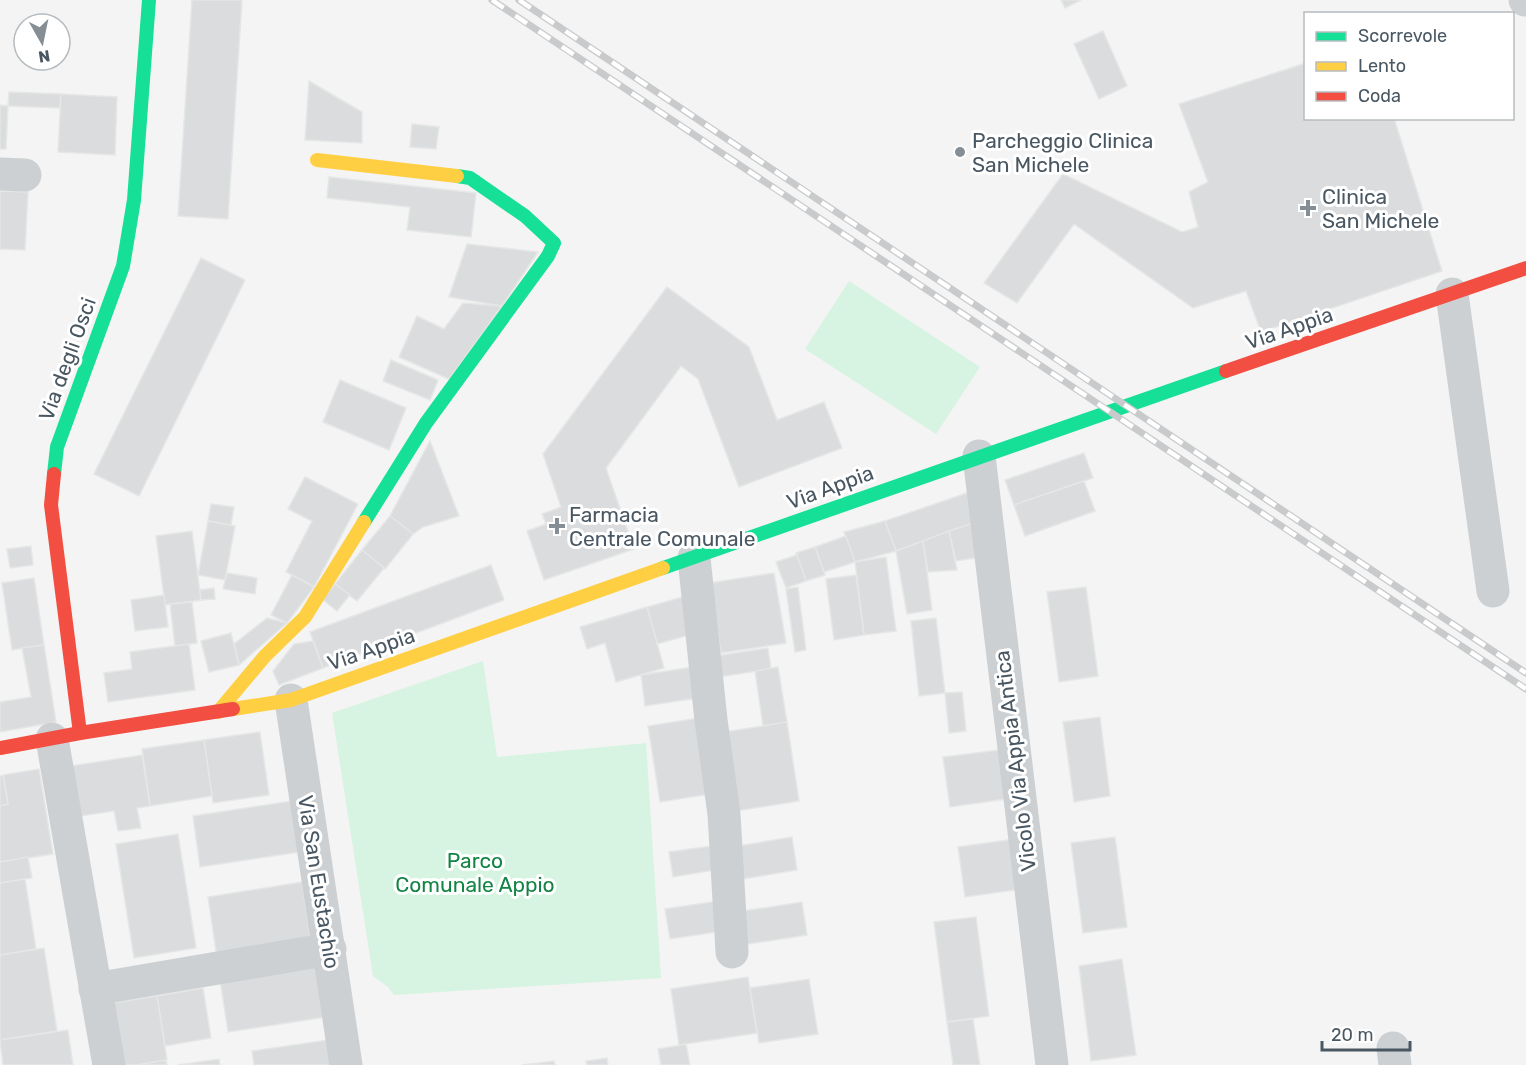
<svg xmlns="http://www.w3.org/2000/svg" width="1526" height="1065" font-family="Rubik,sans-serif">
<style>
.green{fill:#d7f3e1}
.building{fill:#dbdcde;stroke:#e5e6e6;stroke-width:1.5}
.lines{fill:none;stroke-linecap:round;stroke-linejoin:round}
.street{stroke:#cdd0d2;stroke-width:33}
.fast{stroke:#16e098;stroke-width:14}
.slow{stroke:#ffcf43;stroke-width:14}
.jam{stroke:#f24e42;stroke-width:14}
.rail-casing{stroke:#c8cacc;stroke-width:7}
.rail{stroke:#fff;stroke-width:4.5;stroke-dasharray:14;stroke-linecap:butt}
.poi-dot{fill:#858e95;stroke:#fff;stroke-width:2}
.labels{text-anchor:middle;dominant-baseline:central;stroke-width:6;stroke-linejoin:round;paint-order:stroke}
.poi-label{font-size:21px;fill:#495762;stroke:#fff;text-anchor:start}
.street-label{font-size:21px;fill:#495762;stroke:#fff}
.park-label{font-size:21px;fill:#128444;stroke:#fff}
</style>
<rect width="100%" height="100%" fill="#f4f4f4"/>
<g class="green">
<path d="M 849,281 L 980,367 L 936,434 L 805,349 Z"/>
<path d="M 483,661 L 497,757 L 646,743 L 661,978 L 394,995 L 388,987 L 373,976 L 332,713 Z"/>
</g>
<g class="building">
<path d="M 192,0 L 242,0 L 228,219 L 178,216 Z"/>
<path d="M 1061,0 L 1081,0 L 1065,8 Z"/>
<path d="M 1103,31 L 1127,86 L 1099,99 L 1074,44 Z"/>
<path d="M 1306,63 L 1306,118 L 1394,118 L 1442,271 L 1261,332 L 1246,291 L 1193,308 L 1074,224 L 1017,303 L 984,283 L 1063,174 L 1182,232 L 1198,227 L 1189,192 L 1208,182 L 1179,104 Z"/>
<path d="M 309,81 L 362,112 L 362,143 L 305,140 Z"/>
<path d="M 9,92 L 61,94 L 60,108 L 8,106 Z"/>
<path d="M 61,94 L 117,97 L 115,155 L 58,152 Z"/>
<path d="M 0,105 L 8,106 L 6,149 L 0,149 Z"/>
<path d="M 412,124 L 439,127 L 436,149 L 410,147 Z"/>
<path d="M 329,177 L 476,193 L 471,237 L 407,230 L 410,207 L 327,198 Z"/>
<path d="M 0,191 L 28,192 L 25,250 L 0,249 Z"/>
<path d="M 467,244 L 538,252 L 502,306 L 449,297 Z"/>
<path d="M 201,258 L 245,280 L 139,496 L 94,474 Z"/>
<path d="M 667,287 L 749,347 L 777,420 L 824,402 L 842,448 L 739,487 L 698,379 L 681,366 L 606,468 L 634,549 L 544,580 L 527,531 L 546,524 L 542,514 L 561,507 L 543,454 Z"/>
<path d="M 463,303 L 502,306 L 449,379 L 399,357 L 417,316 L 444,329 Z"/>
<path d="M 391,360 L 438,380 L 430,400 L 383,381 Z"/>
<path d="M 340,380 L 406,408 L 389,450 L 323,422 Z"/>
<path d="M 430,441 L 459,516 L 423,527 L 413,534 L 390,516 Z"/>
<path d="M 1084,453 L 1093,478 L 1014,505 L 1005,480 Z"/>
<path d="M 305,477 L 358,504 L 314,587 L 286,572 L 312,521 L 288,509 Z"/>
<path d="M 1084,481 L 1095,511 L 1025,536 L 1014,505 Z"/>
<path d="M 967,493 L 977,522 L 896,551 L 885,521 Z"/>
<path d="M 211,504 L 234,507 L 231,525 L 208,521 Z"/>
<path d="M 390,516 L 413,534 L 385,569 L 362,550 Z"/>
<path d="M 208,521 L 235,526 L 225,580 L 198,575 Z"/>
<path d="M 885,521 L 896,551 L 855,562 L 844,532 Z"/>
<path d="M 977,522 L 981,557 L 956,561 L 949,531 Z"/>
<path d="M 192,531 L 201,600 L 165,605 L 156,536 Z"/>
<path d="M 949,531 L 957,570 L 928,572 L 923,541 Z"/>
<path d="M 846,536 L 855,562 L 824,572 L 815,547 Z"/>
<path d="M 923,541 L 932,610 L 907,614 L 896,551 Z"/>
<path d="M 31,546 L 33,565 L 10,568 L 7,549 Z"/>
<path d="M 815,547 L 825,575 L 806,581 L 796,553 Z"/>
<path d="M 362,550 L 384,568 L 357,601 L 335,584 Z"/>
<path d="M 797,555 L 806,581 L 786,588 L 776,562 Z"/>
<path d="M 886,557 L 896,631 L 864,635 L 855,562 Z"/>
<path d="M 491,565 L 504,600 L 323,668 L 310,632 Z"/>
<path d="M 227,573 L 257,578 L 255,594 L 223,589 Z"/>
<path d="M 774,573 L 786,643 L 721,653 L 710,583 Z"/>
<path d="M 292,575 L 314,587 L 287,623 L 271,615 Z"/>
<path d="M 856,575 L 864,635 L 834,640 L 826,579 Z"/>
<path d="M 34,578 L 44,645 L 12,650 L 2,583 Z"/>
<path d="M 335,584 L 350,595 L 337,611 L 322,599 Z"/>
<path d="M 798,587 L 806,650 L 795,652 L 786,589 Z"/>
<path d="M 1086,587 L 1098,676 L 1059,682 L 1047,592 Z"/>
<path d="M 214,588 L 215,599 L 201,600 L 200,590 Z"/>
<path d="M 164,595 L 168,627 L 135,631 L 131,600 Z"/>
<path d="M 690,595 L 700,632 L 657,644 L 647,607 Z"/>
<path d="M 192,602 L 197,643 L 175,646 L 170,604 Z"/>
<path d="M 647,607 L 664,668 L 616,682 L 605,643 L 587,649 L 580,627 Z"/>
<path d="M 267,618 L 287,623 L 239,665 L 234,644 Z"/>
<path d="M 936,618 L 945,693 L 919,696 L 911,621 Z"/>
<path d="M 231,633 L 239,665 L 209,672 L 201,641 Z"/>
<path d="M 313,641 L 323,668 L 279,685 L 273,671 L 294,644 Z"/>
<path d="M 189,644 L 195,690 L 108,702 L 104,673 L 132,669 L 130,652 Z"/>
<path d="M 44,645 L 56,722 L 0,732 L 0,702 L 31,697 L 22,648 Z"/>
<path d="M 768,648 L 771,669 L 719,677 L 716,656 Z"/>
<path d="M 699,666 L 704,697 L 645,706 L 641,675 Z"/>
<path d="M 778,667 L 787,722 L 763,726 L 755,671 Z"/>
<path d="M 962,692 L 966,731 L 949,733 L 945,693 Z"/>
<path d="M 705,717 L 717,793 L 660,802 L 648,726 Z"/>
<path d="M 1100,717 L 1110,796 L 1074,802 L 1063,722 Z"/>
<path d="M 787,722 L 799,801 L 730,812 L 718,733 Z"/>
<path d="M 260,732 L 269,795 L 213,803 L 204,740 Z"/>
<path d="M 204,740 L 212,796 L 150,806 L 142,749 Z"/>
<path d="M 999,750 L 1006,799 L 950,807 L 943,757 Z"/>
<path d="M 142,755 L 150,806 L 137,808 L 141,828 L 118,831 L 114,811 L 73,817 L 65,767 Z"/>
<path d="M 39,769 L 53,854 L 0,862 L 0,806 L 8,804 L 3,775 Z"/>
<path d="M 0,776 L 3,776 L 8,804 L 0,806 Z"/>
<path d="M 292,801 L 299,852 L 200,867 L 193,816 Z"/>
<path d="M 178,834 L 196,948 L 134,958 L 116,844 Z"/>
<path d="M 792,837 L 797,870 L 737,880 L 732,847 Z"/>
<path d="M 1115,837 L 1127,927 L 1083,933 L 1071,843 Z"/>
<path d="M 1015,839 L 1022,889 L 965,897 L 958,847 Z"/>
<path d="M 711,846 L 715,870 L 673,877 L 669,852 Z"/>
<path d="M 28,857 L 32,878 L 0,883 L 0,862 Z"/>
<path d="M 25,879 L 36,949 L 0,955 L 0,883 Z"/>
<path d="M 302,882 L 311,943 L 217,958 L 208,897 Z"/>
<path d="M 718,901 L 723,931 L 670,939 L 665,909 Z"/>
<path d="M 802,902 L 807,935 L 742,945 L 737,912 Z"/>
<path d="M 976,917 L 989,1016 L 947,1022 L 934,922 Z"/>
<path d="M 44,948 L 57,1031 L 0,1040 L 0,955 Z"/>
<path d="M 1122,959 L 1136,1055 L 1091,1061 L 1079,966 Z"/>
<path d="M 318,965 L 326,1017 L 228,1032 L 220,980 Z"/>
<path d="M 748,977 L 757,1033 L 679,1045 L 671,989 Z"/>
<path d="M 809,979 L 818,1034 L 759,1043 L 750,988 Z"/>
<path d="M 203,988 L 211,1038 L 165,1046 L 157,996 Z"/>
<path d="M 157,996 L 167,1060 L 137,1065 L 121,1065 L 112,1003 Z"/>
<path d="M 973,1019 L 980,1065 L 953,1065 L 947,1022 Z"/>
<path d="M 68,1030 L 73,1065 L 3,1065 L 0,1040 Z"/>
<path d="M 328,1040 L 332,1065 L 254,1065 L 252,1051 Z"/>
<path d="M 686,1044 L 690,1065 L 661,1065 L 658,1049 Z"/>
<path d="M 607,1058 L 608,1065 L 587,1065 L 586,1061 Z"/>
<path d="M 219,1059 L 220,1065 L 178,1065 Z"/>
<path d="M 166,1060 L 167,1065 L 137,1065 Z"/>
<path d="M 554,1061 L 555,1065 L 522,1065 Z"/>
</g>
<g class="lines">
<g class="street">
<path d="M 1525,0 L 1526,0"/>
<path d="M 0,174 L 25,175"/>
<path d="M 1452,294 L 1493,591"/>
<path d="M 979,456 L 1052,1065"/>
<path d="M 694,558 L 711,720 L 724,814 L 732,952"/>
<path d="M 291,700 L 346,1065"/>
<path d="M 52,739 L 109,1065"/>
<path d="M 95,989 L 330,949"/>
<path d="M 1393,1048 L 1395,1065"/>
</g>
<g class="fast">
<path d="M 54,474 L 57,447 L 123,266 L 134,200 L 149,0"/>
<path d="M 364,522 L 426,423 L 548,256 L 554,243 L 525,216 L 470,178 L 457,176"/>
<path d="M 663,568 L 1226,371"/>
</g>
<g class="slow">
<path d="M 317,160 L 457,176"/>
<path d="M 233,709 L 291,700 L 663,568"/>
<path d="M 218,712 L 265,656 L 305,617 L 364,522"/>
</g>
<g class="jam">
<path d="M 1226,371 L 1526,268"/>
<path d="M 54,474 L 51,505 L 80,733"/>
<path d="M 0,748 L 80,733 L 233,709"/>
</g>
<defs>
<g id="rail">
<path d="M 492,0 L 1526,689"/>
<path d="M 519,0 L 1526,673"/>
</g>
</defs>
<use href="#rail" class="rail-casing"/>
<use href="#rail" class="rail"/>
</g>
<g class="poi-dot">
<circle cx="960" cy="152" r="6"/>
<path d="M1305 199h6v6h6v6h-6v6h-6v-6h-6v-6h6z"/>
<path d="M554 517h6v6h6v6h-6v6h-6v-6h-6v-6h6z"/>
</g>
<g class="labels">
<g class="poi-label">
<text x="972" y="140">Parcheggio Clinica<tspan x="972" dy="24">San Michele</tspan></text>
<text x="1322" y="196">Clinica<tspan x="1322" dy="24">San Michele</tspan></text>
<text x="569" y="514">Farmacia<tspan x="569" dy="24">Centrale Comunale</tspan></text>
</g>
<g class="street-label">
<text transform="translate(1289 328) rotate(-19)">Via Appia</text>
<text transform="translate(67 359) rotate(-70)">Via degli Osci</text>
<text transform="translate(830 487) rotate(-20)">Via Appia</text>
<text transform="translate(371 649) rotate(-19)">Via Appia</text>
<text transform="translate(1015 761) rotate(-97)">Vicolo Via Appia Antica</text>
<text transform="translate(319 882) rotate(81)">Via San Eustachio</text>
</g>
<g class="park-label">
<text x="475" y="860">Parco<tspan x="475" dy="24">Comunale Appio</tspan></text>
</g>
</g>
<rect x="1304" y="12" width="210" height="108" fill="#ffffff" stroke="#b6bcc0" stroke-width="1.5"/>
<rect x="1316" y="32" width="30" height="9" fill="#16e098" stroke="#b6bcc0" stroke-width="1.5"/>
<text x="1358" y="42" font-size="18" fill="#495762">Scorrevole</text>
<rect x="1316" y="62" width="30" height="9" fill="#ffcf43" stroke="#b6bcc0" stroke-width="1.5"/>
<text x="1358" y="72" font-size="18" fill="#495762">Lento</text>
<rect x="1316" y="92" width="30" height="9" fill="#f24e42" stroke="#b6bcc0" stroke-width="1.5"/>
<text x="1358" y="102" font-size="18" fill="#495762">Coda</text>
<g transform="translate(42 42) rotate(171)"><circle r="28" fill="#ffffff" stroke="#b6bcc0" stroke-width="1.5"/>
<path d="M0-4.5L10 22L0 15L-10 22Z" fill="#858e95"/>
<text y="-9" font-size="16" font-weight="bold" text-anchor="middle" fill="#495762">N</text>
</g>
<path d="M1322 1041v9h88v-9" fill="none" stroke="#495762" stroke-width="3"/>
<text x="1331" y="1041" font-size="18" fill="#495762" stroke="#ffffff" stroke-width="4.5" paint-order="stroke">20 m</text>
</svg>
